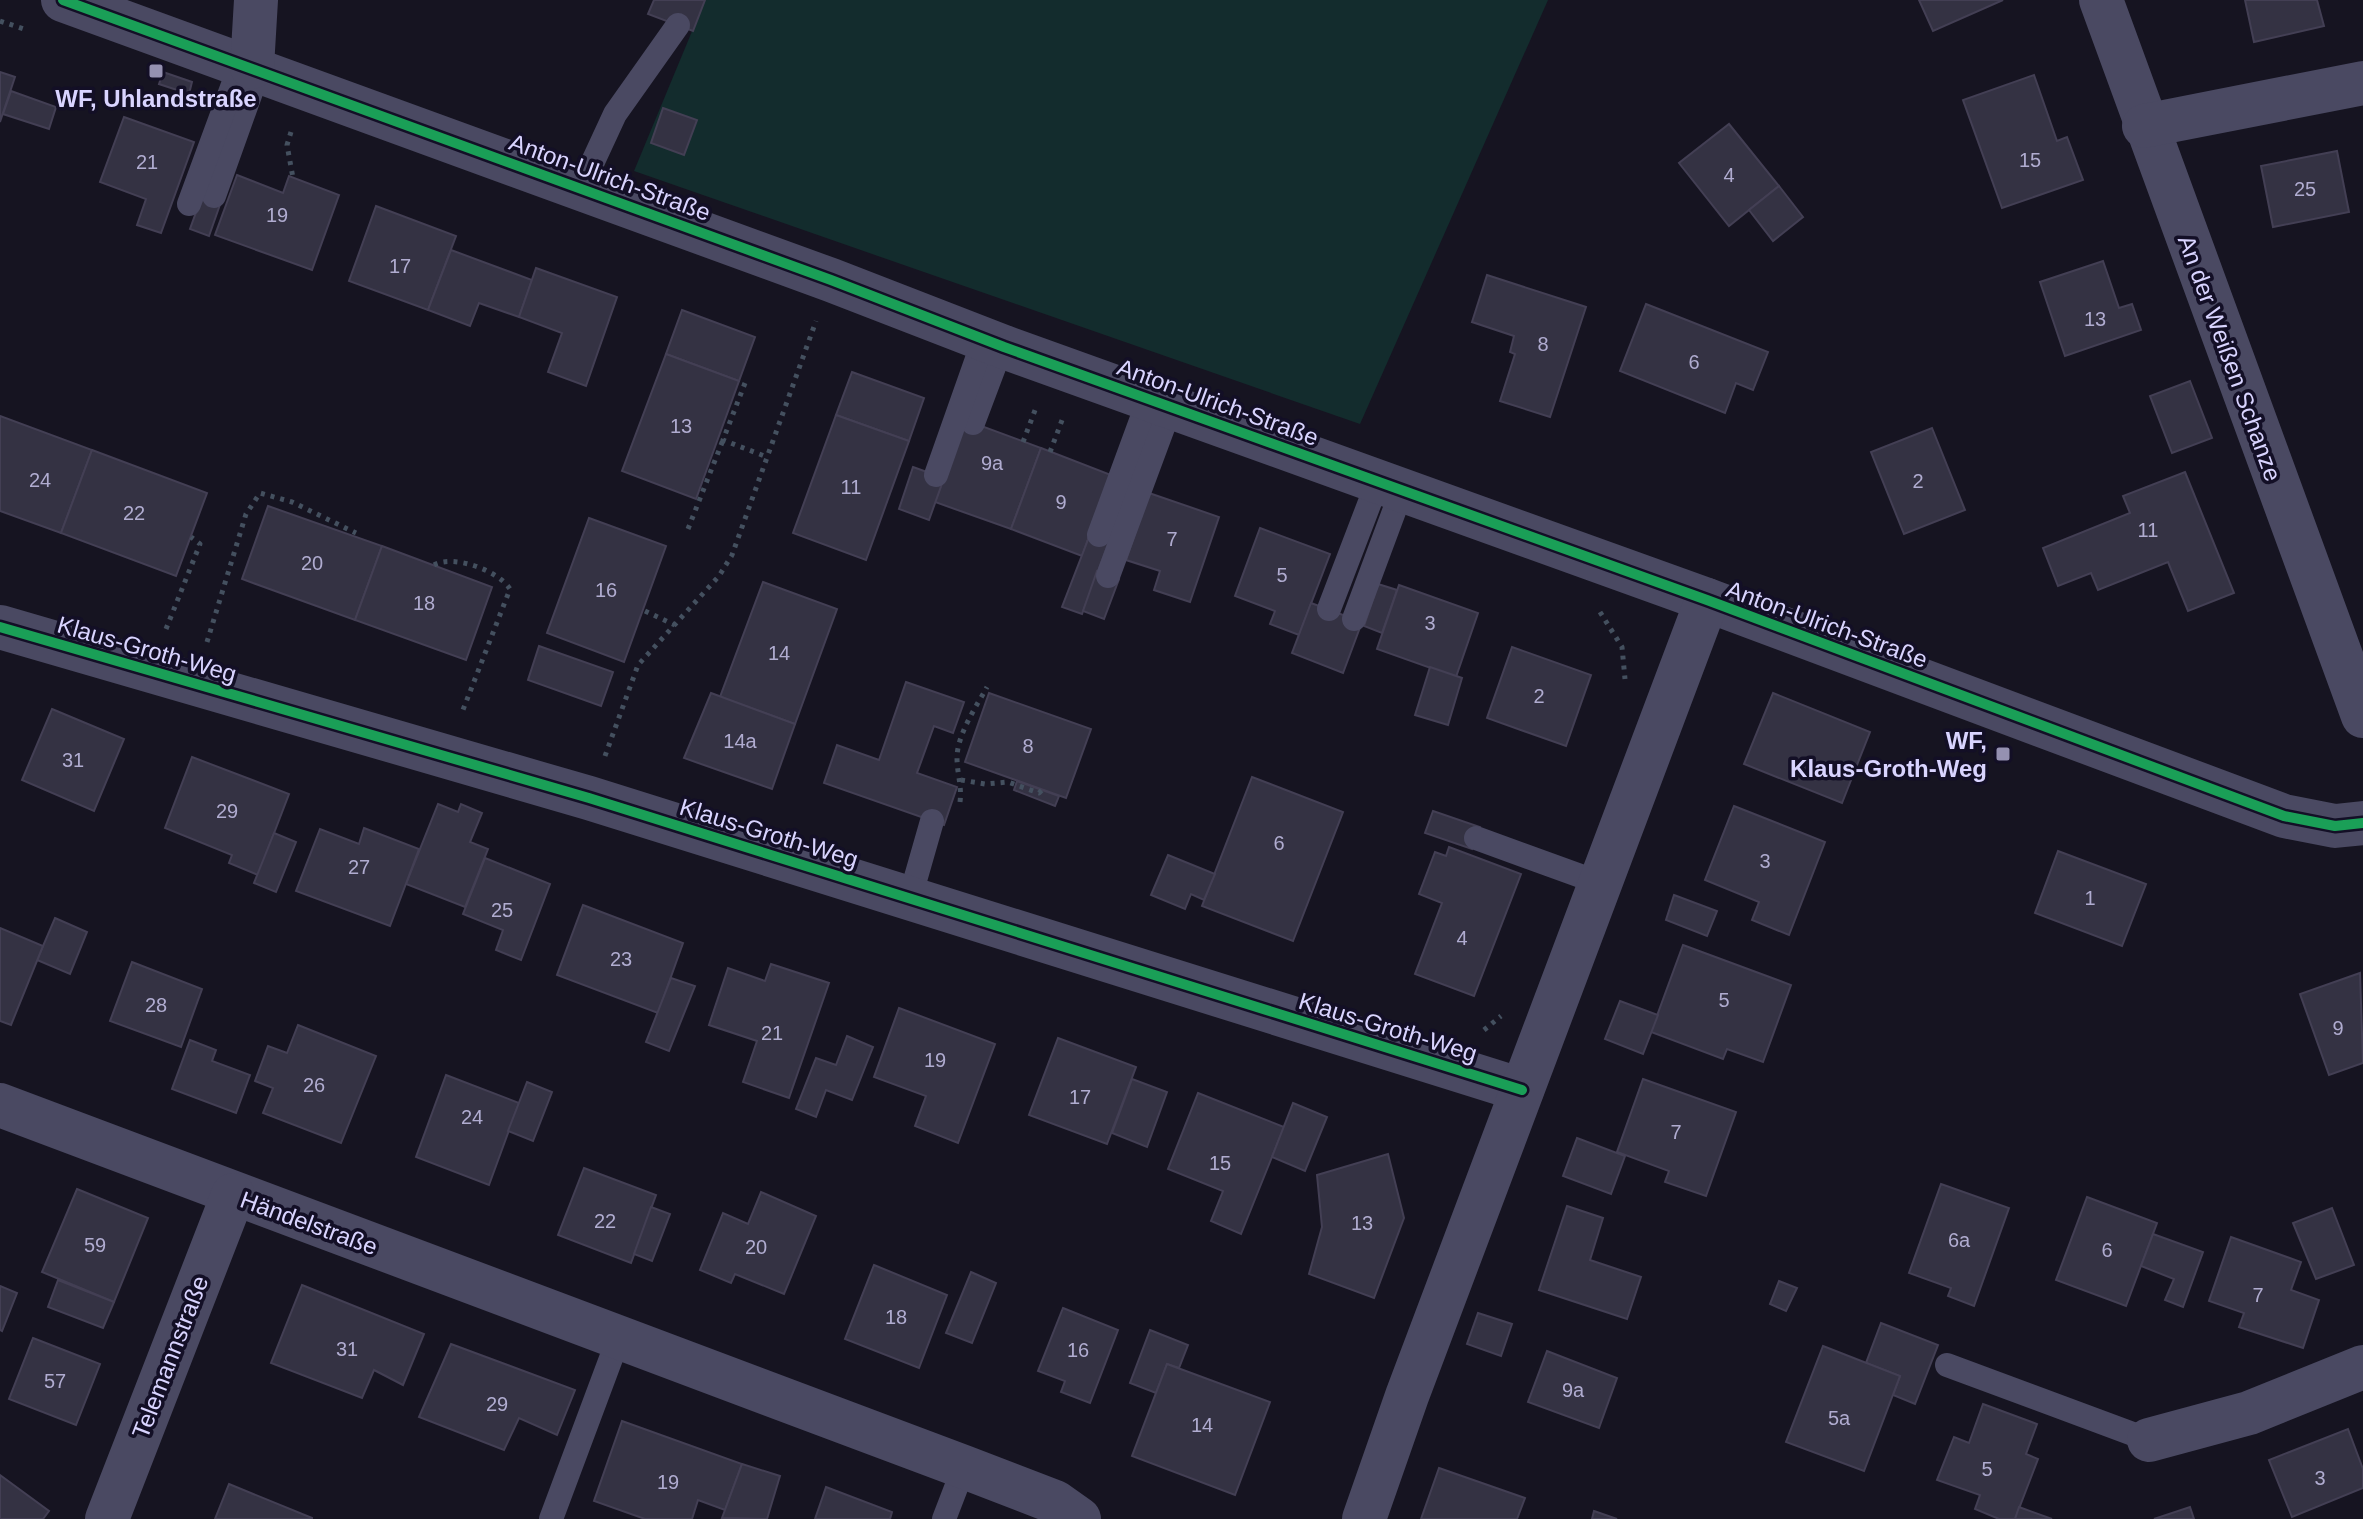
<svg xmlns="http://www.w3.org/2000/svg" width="2363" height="1519" font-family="Helvetica,sans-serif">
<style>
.green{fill:#132c2d}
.building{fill:#343243;stroke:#433f54;stroke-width:2}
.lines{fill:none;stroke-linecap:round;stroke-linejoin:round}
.path{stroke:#44505f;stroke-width:5;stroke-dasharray:4 6;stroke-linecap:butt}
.service{stroke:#4a4962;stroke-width:24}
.minor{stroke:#4a4962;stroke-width:44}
.cycleway-casing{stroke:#130f26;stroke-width:15}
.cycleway{stroke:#1a9f57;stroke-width:10}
.poi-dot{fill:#9591b1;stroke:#130f26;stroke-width:3}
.labels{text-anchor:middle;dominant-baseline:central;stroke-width:7;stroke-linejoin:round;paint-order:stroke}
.number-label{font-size:20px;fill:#b0acd0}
.poi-label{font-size:24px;font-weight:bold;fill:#d9d4ff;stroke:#130f26}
.street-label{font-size:24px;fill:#d9d4ff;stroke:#130f26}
</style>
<rect width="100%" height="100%" fill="#161421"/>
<path class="green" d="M 705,0 L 1548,0 L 1360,424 L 634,171 Z"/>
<g class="building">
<path d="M 654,0 L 705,0 L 693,31 L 648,14 Z"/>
<path d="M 1919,0 L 2003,0 L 1933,31 Z"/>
<path d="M 2245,0 L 2317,0 L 2324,26 L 2254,42 Z"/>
<path d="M 0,72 L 15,77 L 0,122 Z"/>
<path d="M 163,72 L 192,82 L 189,94 L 159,84 Z"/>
<path d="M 2034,75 L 2057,141 L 2067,137 L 2083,180 L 2002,208 L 1963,100 Z"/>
<path d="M 11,91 L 56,107 L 49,129 L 3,114 Z"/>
<path d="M 663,108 L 697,120 L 684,155 L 651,143 Z"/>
<path d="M 124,117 L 194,142 L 161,233 L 137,225 L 146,199 L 100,182 Z"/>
<path d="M 1729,124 L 1779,186 L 1729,226 L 1679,163 Z"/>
<path d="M 2337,151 L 2349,212 L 2273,227 L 2261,166 Z"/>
<path d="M 237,175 L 283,193 L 289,176 L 339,195 L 312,270 L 215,235 Z"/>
<path d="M 1779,186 L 1803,217 L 1773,241 L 1749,210 Z"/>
<path d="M 203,193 L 222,199 L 209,236 L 190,229 Z"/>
<path d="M 376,206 L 456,236 L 428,310 L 349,281 Z"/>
<path d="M 451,250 L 532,280 L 519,317 L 479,303 L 470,326 L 428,310 Z"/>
<path d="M 2103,261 L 2119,308 L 2132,304 L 2141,330 L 2065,356 L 2040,282 Z"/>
<path d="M 536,268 L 617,297 L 586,386 L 548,372 L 562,333 L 519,317 Z"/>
<path d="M 1487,275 L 1586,307 L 1550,417 L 1500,401 L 1515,354 L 1510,352 L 1514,336 L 1472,322 Z"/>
<path d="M 1646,304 L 1768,352 L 1753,390 L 1736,383 L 1725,413 L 1620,371 Z"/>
<path d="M 682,310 L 755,337 L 739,381 L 666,354 Z"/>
<path d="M 666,354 L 739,381 L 696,499 L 622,471 Z"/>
<path d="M 852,372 L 924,398 L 909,441 L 836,415 Z"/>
<path d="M 2190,381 L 2212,438 L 2172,453 L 2150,396 Z"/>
<path d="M 836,415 L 909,441 L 866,560 L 793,533 Z"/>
<path d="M 0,416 L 92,450 L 61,533 L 0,511 Z"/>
<path d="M 965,420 L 1041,448 L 1011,529 L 935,502 Z"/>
<path d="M 1932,428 L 1965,510 L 1904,534 L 1871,452 Z"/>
<path d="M 1041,448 L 1111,475 L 1082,556 L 1011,529 Z"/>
<path d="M 92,450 L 207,493 L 176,576 L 61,533 Z"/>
<path d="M 913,467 L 944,478 L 929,520 L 899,509 Z"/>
<path d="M 2185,472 L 2234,593 L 2188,611 L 2168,562 L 2098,590 L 2091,573 L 2058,586 L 2043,548 L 2130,513 L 2123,496 Z"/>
<path d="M 1149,493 L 1219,517 L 1190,602 L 1154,590 L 1160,571 L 1126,560 Z"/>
<path d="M 268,506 L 382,546 L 355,620 L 242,579 Z"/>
<path d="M 589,518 L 666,546 L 624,662 L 547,633 Z"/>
<path d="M 1260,528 L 1330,554 L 1299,635 L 1270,624 L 1275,611 L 1235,596 Z"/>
<path d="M 1091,532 L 1110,539 L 1082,614 L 1062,607 Z"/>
<path d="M 382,546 L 492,587 L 466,660 L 355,620 Z"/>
<path d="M 1097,571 L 1119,579 L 1104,619 L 1083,611 Z"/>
<path d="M 763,582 L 837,609 L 795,724 L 720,697 Z"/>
<path d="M 1378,584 L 1397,590 L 1382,633 L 1364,626 Z"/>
<path d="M 1399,585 L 1478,613 L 1456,677 L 1377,649 Z"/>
<path d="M 1311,603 L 1362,622 L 1343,673 L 1292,653 Z"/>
<path d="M 539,646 L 613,672 L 601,706 L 528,680 Z"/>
<path d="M 1512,647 L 1591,675 L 1566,746 L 1487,718 Z"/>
<path d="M 1430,667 L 1462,678 L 1448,725 L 1415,715 Z"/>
<path d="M 906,682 L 964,702 L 953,733 L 934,726 L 917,773 L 957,787 L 944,825 L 824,783 L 837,745 L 879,760 Z"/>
<path d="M 711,693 L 795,724 L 772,789 L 684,758 Z"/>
<path d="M 989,693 L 1091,729 L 1066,798 L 965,762 Z"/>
<path d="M 1773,693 L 1870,732 L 1842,803 L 1744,764 Z"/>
<path d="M 52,709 L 124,739 L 94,811 L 22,780 Z"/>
<path d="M 192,757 L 289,794 L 258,875 L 229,863 L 232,855 L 165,828 Z"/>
<path d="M 1252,777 L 1343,812 L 1293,941 L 1202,906 Z"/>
<path d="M 1017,781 L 1059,796 L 1055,806 L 1014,790 Z"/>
<path d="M 438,804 L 458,812 L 461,804 L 482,813 L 470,842 L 488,849 L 465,907 L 406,884 Z"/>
<path d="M 1734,806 L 1825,842 L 1789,935 L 1752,920 L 1759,902 L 1705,880 Z"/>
<path d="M 1433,811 L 1480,827 L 1472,849 L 1425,833 Z"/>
<path d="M 364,828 L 419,849 L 390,926 L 296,891 L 320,829 L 359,844 Z"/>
<path d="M 274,833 L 296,842 L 276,892 L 254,883 Z"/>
<path d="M 1449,847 L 1521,874 L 1474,996 L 1415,974 L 1442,903 L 1419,894 L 1435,852 L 1446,856 Z"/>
<path d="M 2058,851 L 2146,884 L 2122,946 L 2035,913 Z"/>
<path d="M 1168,855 L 1215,874 L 1204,900 L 1191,894 L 1185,909 L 1151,895 Z"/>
<path d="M 485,858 L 550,884 L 521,960 L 496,950 L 503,930 L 463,914 Z"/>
<path d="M 1674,895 L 1717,911 L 1707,936 L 1666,920 Z"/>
<path d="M 583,905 L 683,943 L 658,1013 L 557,975 Z"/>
<path d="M 55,918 L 87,932 L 70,974 L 37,960 Z"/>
<path d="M 0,928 L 43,946 L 11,1025 L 0,1021 Z"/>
<path d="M 1683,945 L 1791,985 L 1763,1062 L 1727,1049 L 1723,1059 L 1651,1032 Z"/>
<path d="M 132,962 L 202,989 L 181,1047 L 110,1021 Z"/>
<path d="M 771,964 L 829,983 L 789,1098 L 743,1082 L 757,1041 L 709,1025 L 728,968 L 765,981 Z"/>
<path d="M 2360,973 L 2363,1063 L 2329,1075 L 2300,994 Z"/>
<path d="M 671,978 L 695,986 L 669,1051 L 646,1042 Z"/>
<path d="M 1620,1001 L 1658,1015 L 1643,1054 L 1605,1039 Z"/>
<path d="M 899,1008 L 995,1044 L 958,1143 L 915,1126 L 926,1096 L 874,1077 Z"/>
<path d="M 298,1025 L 376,1056 L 341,1143 L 263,1113 L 273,1088 L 255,1081 L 268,1046 L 287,1053 Z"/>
<path d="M 847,1036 L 873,1047 L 852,1100 L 826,1090 L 816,1117 L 796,1109 L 816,1058 L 836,1065 Z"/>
<path d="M 1058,1038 L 1136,1067 L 1107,1144 L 1029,1115 Z"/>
<path d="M 190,1040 L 216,1050 L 212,1061 L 250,1075 L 236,1113 L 172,1089 Z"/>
<path d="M 446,1075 L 519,1103 L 489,1185 L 416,1157 Z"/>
<path d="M 1132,1079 L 1167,1092 L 1147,1147 L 1112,1133 Z"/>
<path d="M 1643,1079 L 1736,1112 L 1706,1196 L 1665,1182 L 1669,1171 L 1617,1152 Z"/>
<path d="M 527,1082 L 552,1092 L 533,1141 L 508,1131 Z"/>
<path d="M 1198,1093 L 1284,1127 L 1241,1234 L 1211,1221 L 1223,1191 L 1168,1169 Z"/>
<path d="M 1293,1103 L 1327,1117 L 1305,1171 L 1272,1157 Z"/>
<path d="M 1577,1138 L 1625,1156 L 1611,1194 L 1563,1176 Z"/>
<path d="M 1388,1154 L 1404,1218 L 1374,1298 L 1309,1274 L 1322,1227 L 1317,1175 Z"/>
<path d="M 584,1168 L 656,1195 L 631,1263 L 558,1235 Z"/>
<path d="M 1941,1184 L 2009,1208 L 1974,1306 L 1948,1296 L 1951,1288 L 1909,1273 Z"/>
<path d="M 77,1189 L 148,1218 L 114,1302 L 42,1272 Z"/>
<path d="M 761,1192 L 816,1216 L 784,1294 L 735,1274 L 731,1283 L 700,1270 L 723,1213 L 748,1224 Z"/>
<path d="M 2087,1197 L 2157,1223 L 2126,1306 L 2056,1280 Z"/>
<path d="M 1567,1206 L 1603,1218 L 1590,1260 L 1641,1277 L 1627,1319 L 1539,1290 Z"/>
<path d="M 651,1207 L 670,1214 L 652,1261 L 634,1254 Z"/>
<path d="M 2332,1208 L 2354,1265 L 2316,1279 L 2293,1223 Z"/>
<path d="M 2153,1234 L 2203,1252 L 2183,1307 L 2165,1300 L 2174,1279 L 2141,1266 Z"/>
<path d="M 2231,1237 L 2301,1262 L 2291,1290 L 2319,1300 L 2303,1348 L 2239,1327 L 2244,1313 L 2209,1301 Z"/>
<path d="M 874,1265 L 947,1295 L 919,1368 L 845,1339 Z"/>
<path d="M 971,1272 L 996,1283 L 972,1343 L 946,1333 Z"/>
<path d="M 58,1280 L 114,1302 L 103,1328 L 48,1307 Z"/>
<path d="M 1779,1281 L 1797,1288 L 1786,1311 L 1770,1304 Z"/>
<path d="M 302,1285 L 424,1334 L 403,1385 L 374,1370 L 362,1398 L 271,1363 Z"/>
<path d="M 0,1286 L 17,1293 L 2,1331 L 0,1330 Z"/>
<path d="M 1063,1308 L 1118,1330 L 1090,1403 L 1061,1392 L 1065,1381 L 1038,1371 Z"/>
<path d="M 1478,1313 L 1512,1324 L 1501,1356 L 1467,1344 Z"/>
<path d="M 1881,1323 L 1938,1345 L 1915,1404 L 1893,1395 L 1900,1376 L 1866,1363 Z"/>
<path d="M 1150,1330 L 1188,1345 L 1179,1368 L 1167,1364 L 1156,1393 L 1130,1383 Z"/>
<path d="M 33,1338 L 100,1364 L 76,1425 L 9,1399 Z"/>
<path d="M 451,1344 L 575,1390 L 557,1435 L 519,1418 L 504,1450 L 419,1417 Z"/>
<path d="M 1823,1346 L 1900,1376 L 1864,1471 L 1786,1442 Z"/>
<path d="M 1547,1351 L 1617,1378 L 1599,1428 L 1528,1402 Z"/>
<path d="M 1167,1364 L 1270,1402 L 1235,1495 L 1132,1456 Z"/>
<path d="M 1983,1404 L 2037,1424 L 2026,1454 L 2038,1459 L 2015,1519 L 1999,1519 L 1975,1509 L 1980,1495 L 1937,1480 L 1954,1437 L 1969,1443 Z"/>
<path d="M 622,1421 L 742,1464 L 725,1510 L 698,1500 L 692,1519 L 645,1519 L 594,1501 Z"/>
<path d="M 2348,1429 L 2363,1469 L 2363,1488 L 2292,1517 L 2269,1460 Z"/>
<path d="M 742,1464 L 780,1476 L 767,1519 L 722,1518 Z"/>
<path d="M 1439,1468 L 1525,1498 L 1517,1519 L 1421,1519 Z"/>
<path d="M 0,1475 L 49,1511 L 43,1519 L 0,1519 Z"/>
<path d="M 229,1484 L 312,1518 L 312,1519 L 215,1519 Z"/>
<path d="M 826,1487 L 892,1512 L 890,1519 L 815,1519 Z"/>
<path d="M 2019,1507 L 2052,1519 L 2015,1519 Z"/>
<path d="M 2190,1507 L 2194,1519 L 2154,1519 Z"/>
<path d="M 1594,1511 L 1617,1519 L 1592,1519 Z"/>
</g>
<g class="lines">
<g class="path">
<path d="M 0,21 L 27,30"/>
<path d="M 291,132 L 287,145 L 293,178"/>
<path d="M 745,383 L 723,440 L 767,457"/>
<path d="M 1023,442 L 1037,405"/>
<path d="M 1050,452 L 1064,415"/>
<path d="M 688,529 L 723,440"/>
<path d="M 434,565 C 454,554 499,571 510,589 L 461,715"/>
<path d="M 645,611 L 675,625"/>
<path d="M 1600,612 L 1622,647 L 1625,679"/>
<path d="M 166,629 L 200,544 L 191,537"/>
<path d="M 207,642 L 246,514 L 260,493 L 292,502 L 356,533"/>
<path d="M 605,756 L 638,665 L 719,576 L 732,555 L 816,321"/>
<path d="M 961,780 L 985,784 L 1008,782 L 1039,793 L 1042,790"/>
<path d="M 960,802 C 962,786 957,773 957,758 C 957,735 976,707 987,687"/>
<path d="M 1484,1030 L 1501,1016"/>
</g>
<g class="service">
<path d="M 590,168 L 615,114 L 678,25"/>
<path d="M 214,196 L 259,70"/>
<path d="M 189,204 L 241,63"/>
<path d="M 973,423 L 1002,346"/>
<path d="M 936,475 L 984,339"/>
<path d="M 1099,535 L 1149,399"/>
<path d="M 1108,576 L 1171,406"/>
<path d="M 1329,609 L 1378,481"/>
<path d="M 1354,619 L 1402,490"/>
<path d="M 1476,838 L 1600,883"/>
<path d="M 910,898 L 932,821"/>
<path d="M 1947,1365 L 2149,1440"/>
<path d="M 551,1519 L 619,1337"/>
<path d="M 944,1519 L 964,1467"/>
</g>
<g class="minor">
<path d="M 63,0 L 831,280 L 1004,347 L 1707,600 L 2284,816 L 2335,826 L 2363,823"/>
<path d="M 2101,0 L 2363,716"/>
<path d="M 252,67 L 256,0"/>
<path d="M 2144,126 L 2363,83"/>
<path d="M 0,627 L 589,798 L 1522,1090"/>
<path d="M 0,1105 L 964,1467 L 1055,1502 L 1079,1519"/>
<path d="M 2149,1440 L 2249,1413 L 2363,1367"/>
<path d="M 107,1519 L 233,1195"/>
<path d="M 1364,1519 L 1407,1396 L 1707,600"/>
</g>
<defs>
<g id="cycleway">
<path d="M 63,0 L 831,280 L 1004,347 L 1707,600 L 2284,816 L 2335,826 L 2363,823"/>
<path d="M 0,627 L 589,798 L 1522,1090"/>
</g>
</defs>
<use href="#cycleway" class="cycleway-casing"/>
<use href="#cycleway" class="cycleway"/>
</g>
<g class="poi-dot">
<rect x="148" y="63" width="16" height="16" rx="4"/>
<rect x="1995" y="746" width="16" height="16" rx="4"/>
</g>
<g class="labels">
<g class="number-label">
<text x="2030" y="160">15</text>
<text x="147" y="162">21</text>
<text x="1729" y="175">4</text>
<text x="2305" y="189">25</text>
<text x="277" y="215">19</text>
<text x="400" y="266">17</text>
<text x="2095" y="319">13</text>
<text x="1543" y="344">8</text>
<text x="1694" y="362">6</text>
<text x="681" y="426">13</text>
<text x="992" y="463">9a</text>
<text x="40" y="480">24</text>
<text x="1918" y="481">2</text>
<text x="851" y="487">11</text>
<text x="1061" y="502">9</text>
<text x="134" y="513">22</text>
<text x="2148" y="530">11</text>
<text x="1172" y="539">7</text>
<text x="312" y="563">20</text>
<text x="1282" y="575">5</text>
<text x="606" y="590">16</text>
<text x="424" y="603">18</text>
<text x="1430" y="623">3</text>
<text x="779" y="653">14</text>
<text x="1539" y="696">2</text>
<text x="740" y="741">14a</text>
<text x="1028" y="746">8</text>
<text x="73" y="760">31</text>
<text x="227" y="811">29</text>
<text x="1279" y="843">6</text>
<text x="1765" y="861">3</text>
<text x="359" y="867">27</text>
<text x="2090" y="898">1</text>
<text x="502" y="910">25</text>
<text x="1462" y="938">4</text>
<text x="621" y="959">23</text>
<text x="1724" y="1000">5</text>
<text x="156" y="1005">28</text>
<text x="2338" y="1028">9</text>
<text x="772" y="1033">21</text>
<text x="935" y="1060">19</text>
<text x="314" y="1085">26</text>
<text x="1080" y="1097">17</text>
<text x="472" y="1117">24</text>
<text x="1676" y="1132">7</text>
<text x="1220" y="1163">15</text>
<text x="605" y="1221">22</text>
<text x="1362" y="1223">13</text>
<text x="1959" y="1240">6a</text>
<text x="95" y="1245">59</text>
<text x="756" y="1247">20</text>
<text x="2107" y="1250">6</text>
<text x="2258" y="1295">7</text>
<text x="896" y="1317">18</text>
<text x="347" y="1349">31</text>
<text x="1078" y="1350">16</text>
<text x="55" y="1381">57</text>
<text x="1573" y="1390">9a</text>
<text x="497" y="1404">29</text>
<text x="1839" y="1418">5a</text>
<text x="1202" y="1425">14</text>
<text x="1987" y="1469">5</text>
<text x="2320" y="1478">3</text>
<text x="668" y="1482">19</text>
</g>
<g class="poi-label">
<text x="156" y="98">WF, Uhlandstraße</text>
<text x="1987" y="740" text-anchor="end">WF,<tspan x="1987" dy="28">Klaus-Groth-Weg</tspan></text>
</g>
<g class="street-label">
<text transform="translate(610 177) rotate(20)">Anton-Ulrich-Straße</text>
<text transform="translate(2230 358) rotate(70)">An der Weißen Schanze</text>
<text transform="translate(1218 402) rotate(20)">Anton-Ulrich-Straße</text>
<text transform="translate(1827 624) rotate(20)">Anton-Ulrich-Straße</text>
<text transform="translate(147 649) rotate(16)">Klaus-Groth-Weg</text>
<text transform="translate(769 833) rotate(17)">Klaus-Groth-Weg</text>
<text transform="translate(1388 1027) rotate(17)">Klaus-Groth-Weg</text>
<text transform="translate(309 1223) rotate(20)">Händelstraße</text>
<text transform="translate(170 1357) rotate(-69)">Telemannstraße</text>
</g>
</g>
</svg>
